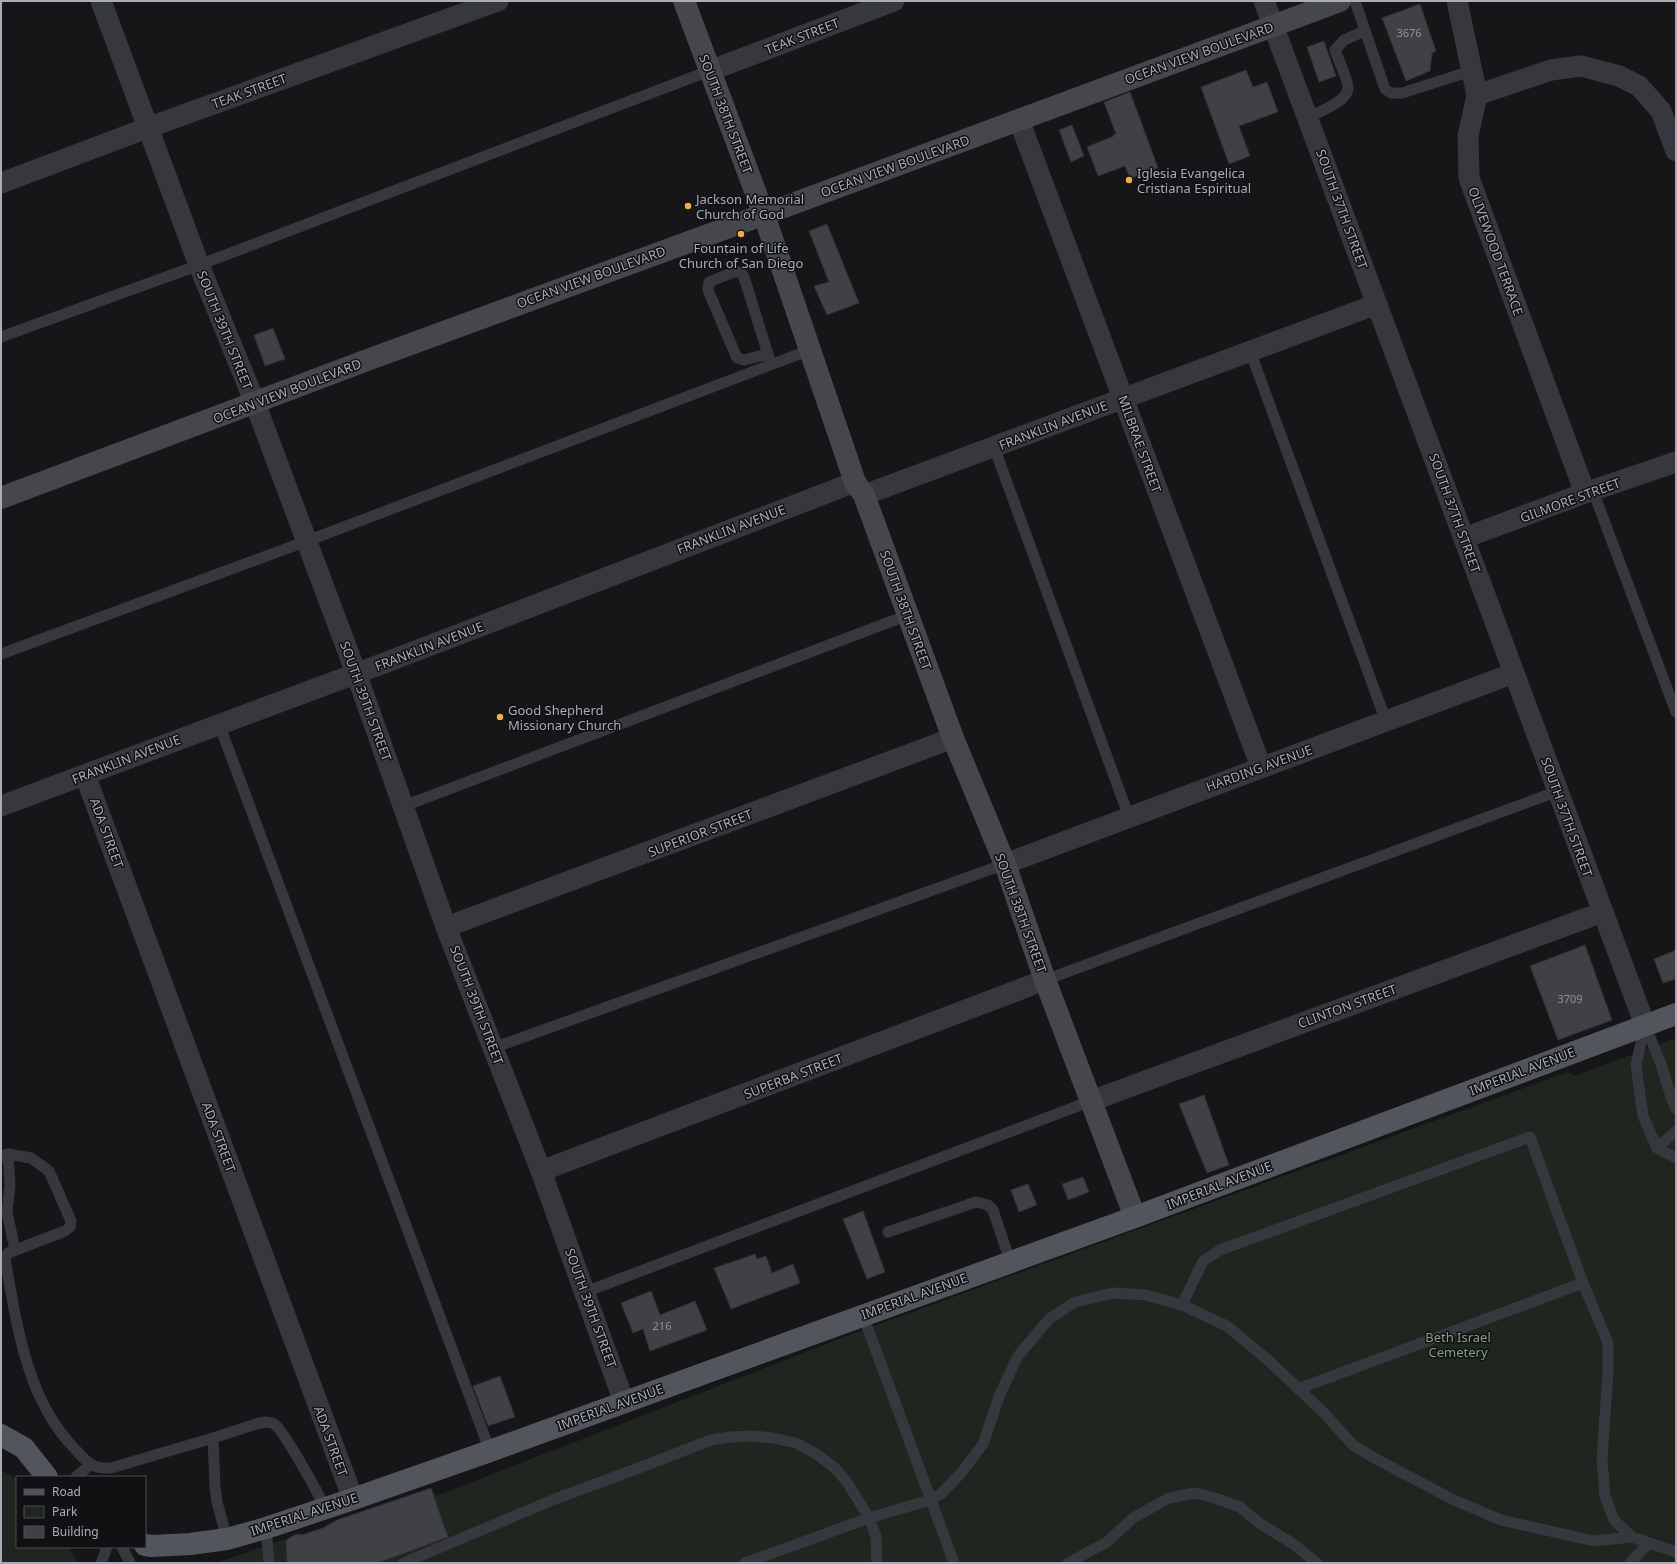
<svg xmlns="http://www.w3.org/2000/svg" width="1677" height="1564" font-family="'Noto Sans',sans-serif">
<style>
.green{fill:#1e261f}
.building{fill:#404145;stroke:#303034}
.lines{fill:none;stroke-linecap:round;stroke-linejoin:round}
.lane{stroke:#37383d;stroke-width:11}
.street{stroke:#37383d;stroke-width:21}
.secondary{stroke:#45474d;stroke-width:22}
.primary{stroke:#53555c;stroke-width:22}
.poi-dot{fill:#f2b134;stroke:#111113;stroke-width:1.5}
.labels{text-anchor:middle;dominant-baseline:central;stroke-width:3;stroke-linejoin:round;paint-order:stroke}
.number-label{font-size:11px;fill:#8e929b}
.street-label{font-size:13px;fill:#a8adb8;stroke:#111113}
.poi-label{font-size:13px;fill:#a8adb8;stroke:#111113;text-anchor:start}
.park-label{font-size:13px;fill:#7fa381;stroke:#111113}
</style>
<rect width="100%" height="100%" fill="#161618"/>
<g class="green">
<path d="M 1676,1038 L 1676,1563 L 216,1563 L 279,1541 L 326,1527 L 432,1488 L 436,1496 L 852,1334 L 1568,1072 L 1575,1076 Z"/>
<path d="M 1,1470 L 17,1479 L 17,1547 L 69,1547 L 78,1563 L 1,1563 Z"/>
</g>
<g class="building">
<path d="M 1420,4 L 1436,51 L 1432,53 L 1430,71 L 1406,81 L 1382,18 Z"/>
<path d="M 1324,41 L 1336,76 L 1319,82 L 1307,47 Z"/>
<path d="M 1246,70 L 1253,87 L 1267,82 L 1278,112 L 1239,126 L 1250,156 L 1229,164 L 1201,87 Z"/>
<path d="M 1130,92 L 1158,168 L 1130,179 L 1125,166 L 1098,176 L 1087,147 L 1114,136 L 1113,135 L 1116,134 L 1104,102 Z"/>
<path d="M 1072,125 L 1084,156 L 1071,162 L 1059,130 Z"/>
<path d="M 827,224 L 859,303 L 827,315 L 814,286 L 829,282 L 809,231 Z"/>
<path d="M 273,328 L 285,359 L 265,366 L 254,335 Z"/>
<path d="M 1585,945 L 1612,1020 L 1558,1040 L 1530,966 Z"/>
<path d="M 1676,950 L 1676,979 L 1663,983 L 1654,959 Z"/>
<path d="M 1204,1095 L 1229,1165 L 1207,1173 L 1179,1104 Z"/>
<path d="M 1083,1177 L 1089,1192 L 1068,1200 L 1062,1184 Z"/>
<path d="M 1028,1184 L 1037,1205 L 1019,1212 L 1011,1190 Z"/>
<path d="M 863,1211 L 885,1272 L 867,1279 L 843,1219 Z"/>
<path d="M 755,1254 L 757,1259 L 766,1256 L 772,1273 L 793,1264 L 800,1283 L 731,1309 L 714,1268 Z"/>
<path d="M 651,1291 L 660,1315 L 695,1301 L 707,1330 L 650,1351 L 643,1329 L 633,1333 L 621,1303 Z"/>
<path d="M 500,1376 L 515,1417 L 488,1426 L 473,1386 Z"/>
<path d="M 431,1488 L 448,1537 L 378,1563 L 287,1563 L 286,1541 L 292,1536 L 297,1534 L 302,1535 L 323,1528 L 337,1520 Z"/>
</g>
<g class="lines">
<g class="lane">
<path d="M 1355,1 L 1385,89 L 1391,93 L 1402,93 L 1471,71"/>
<path d="M 1307,118 C 1318,112 1348,102 1348,88 C 1348,80 1338,59 1335,50 L 1344,40 L 1365,31"/>
<path d="M 1,337 L 199,265 L 709,71"/>
<path d="M 1250,351 L 1386,721"/>
<path d="M 768,354 L 744,360 L 737,358 L 708,290 L 709,282 L 734,272 L 740,272 L 744,277 L 771,364"/>
<path d="M 994,447 L 1129,817"/>
<path d="M 1593,491 L 1676,712"/>
<path d="M 1,654 L 307,541 L 810,350"/>
<path d="M 219,724 L 490,1451"/>
<path d="M 404,806 L 908,615"/>
<path d="M 1045,980 L 1558,791"/>
<path d="M 1645,1025 L 1636,1065 L 1643,1116 L 1657,1148 L 1676,1158"/>
<path d="M 1645,1025 L 1661,1064 L 1671,1097 L 1676,1109"/>
<path d="M 493,1048 L 1005,864"/>
<path d="M 1657,1148 L 1676,1131"/>
<path d="M 8,1154 L 10,1186 L 7,1212 L 15,1250"/>
<path d="M 1,1156 L 8,1154 L 31,1158 L 49,1171 L 71,1221 L 70,1227 L 65,1231 L 8,1253 L 5,1259 C 17,1325 26,1398 74,1448 C 87,1462 91,1469 111,1468 L 213,1438"/>
<path d="M 888,1232 L 976,1202 L 988,1205 L 993,1210 L 1010,1261"/>
<path d="M 585,1292 L 1091,1101"/>
<path d="M 1182,1305 L 1203,1261 L 1220,1250 L 1530,1137 L 1583,1283 L 1608,1343 L 1608,1371 L 1602,1460 L 1605,1496 L 1614,1520 L 1632,1537 L 1676,1552"/>
<path d="M 863,1315 L 954,1563"/>
<path d="M 1298,1389 L 1583,1283"/>
<path d="M 76,1477 L 90,1465"/>
<path d="M 266,1528 L 269,1563"/>
<path d="M 227,1539 L 217,1502 L 215,1487 L 213,1438 L 259,1423 C 264,1422 269,1421 274,1424 C 284,1430 318,1494 326,1508"/>
<path d="M 122,1547 L 130,1563"/>
<path d="M 101,1563 L 107,1547"/>
<path d="M 403,1563 L 555,1499 L 644,1466 L 711,1440 L 731,1437 L 752,1436 L 773,1438 L 796,1443 L 816,1454 L 835,1468 L 847,1482 L 869,1518 L 876,1536 L 877,1563"/>
<path d="M 745,1563 L 869,1518 L 930,1500 L 941,1494 L 961,1473 L 983,1444 L 1000,1394 L 1018,1356 L 1049,1319 L 1075,1302 L 1113,1293 L 1146,1295 L 1182,1305 L 1227,1326 L 1269,1361 L 1323,1412 L 1353,1445 L 1374,1458 L 1454,1500 L 1501,1520 L 1594,1541 L 1632,1537"/>
<path d="M 1068,1563 L 1107,1542 L 1133,1518 L 1169,1498 L 1195,1493 L 1215,1498 L 1240,1507 L 1259,1523 L 1292,1543 L 1317,1563"/>
<path d="M 1630,1563 L 1649,1543"/>
</g>
<g class="street">
<path d="M 101,1 L 199,265 L 255,403 L 356,673 L 446,927 L 541,1171 L 624,1402"/>
<path d="M 1264,1 L 1645,1025"/>
<path d="M 1457,1 L 1477,95 L 1468,136 L 1469,178 L 1585,493"/>
<path d="M 709,71 L 894,1"/>
<path d="M 1477,95 L 1551,70 L 1581,66 L 1619,76 L 1639,86 L 1661,111 L 1676,151"/>
<path d="M 1019,120 L 1261,767"/>
<path d="M 1,183 L 147,128 L 498,1"/>
<path d="M 864,495 L 1377,304"/>
<path d="M 1464,538 L 1585,493 L 1676,462"/>
<path d="M 85,775 L 353,1499"/>
<path d="M 1,806 L 379,665 L 855,482"/>
<path d="M 1005,864 L 1514,673"/>
<path d="M 446,927 L 953,738"/>
<path d="M 1091,1101 L 1603,912"/>
<path d="M 541,1171 L 1045,980"/>
</g>
<g class="secondary">
<path d="M 684,1 L 764,215 L 855,482 L 864,495 L 953,738 L 1005,864 L 1045,980 L 1135,1217"/>
<path d="M 1,498 L 362,362 L 795,203 L 1340,1"/>
</g>
<g class="primary">
<path d="M 1,1435 L 24,1448 L 47,1477"/>
<path d="M 145,1545 L 152,1546 L 190,1544 L 227,1539 L 266,1528 L 353,1499 L 490,1451 L 1135,1217 L 1676,1014"/>
</g>
</g>
<g class="poi-dot">
<circle cx="1129" cy="180" r="4"/>
<circle cx="688" cy="206" r="4"/>
<circle cx="741" cy="234" r="4"/>
<circle cx="500" cy="717" r="4"/>
</g>
<g class="labels">
<g class="number-label">
<text x="1409" y="32">3676</text>
<text x="1570" y="998">3709</text>
<text x="662" y="1325">216</text>
</g>
<g class="street-label">
<text transform="translate(802 36) rotate(-21)">TEAK STREET</text>
<text transform="translate(1199 53) rotate(-20)">OCEAN VIEW BOULEVARD</text>
<text transform="translate(249 91) rotate(-20)">TEAK STREET</text>
<text transform="translate(726 114) rotate(69)">SOUTH 38TH STREET</text>
<text transform="translate(895 166) rotate(-20)">OCEAN VIEW BOULEVARD</text>
<text transform="translate(1342 209) rotate(70)">SOUTH 37TH STREET</text>
<text transform="translate(1496 251) rotate(70)">OLIVEWOOD TERRACE</text>
<text transform="translate(591 277) rotate(-20)">OCEAN VIEW BOULEVARD</text>
<text transform="translate(225 330) rotate(68)">SOUTH 39TH STREET</text>
<text transform="translate(287 391) rotate(-21)">OCEAN VIEW BOULEVARD</text>
<text transform="translate(1053 425) rotate(-21)">FRANKLIN AVENUE</text>
<text transform="translate(1140 444) rotate(70)">MILBRAE STREET</text>
<text transform="translate(1570 500) rotate(-20)">GILMORE STREET</text>
<text transform="translate(1455 513) rotate(70)">SOUTH 37TH STREET</text>
<text transform="translate(731 529) rotate(-21)">FRANKLIN AVENUE</text>
<text transform="translate(906 610) rotate(70)">SOUTH 38TH STREET</text>
<text transform="translate(429 646) rotate(-21)">FRANKLIN AVENUE</text>
<text transform="translate(366 701) rotate(70)">SOUTH 39TH STREET</text>
<text transform="translate(126 759) rotate(-21)">FRANKLIN AVENUE</text>
<text transform="translate(1259 768) rotate(-20)">HARDING AVENUE</text>
<text transform="translate(1567 817) rotate(70)">SOUTH 37TH STREET</text>
<text transform="translate(107 833) rotate(70)">ADA STREET</text>
<text transform="translate(700 833) rotate(-21)">SUPERIOR STREET</text>
<text transform="translate(1021 913) rotate(70)">SOUTH 38TH STREET</text>
<text transform="translate(477 1005) rotate(69)">SOUTH 39TH STREET</text>
<text transform="translate(1347 1006) rotate(-20)">CLINTON STREET</text>
<text transform="translate(1522 1071) rotate(-21)">IMPERIAL AVENUE</text>
<text transform="translate(793 1076) rotate(-21)">SUPERBA STREET</text>
<text transform="translate(219 1137) rotate(70)">ADA STREET</text>
<text transform="translate(1219 1185) rotate(-21)">IMPERIAL AVENUE</text>
<text transform="translate(914 1296) rotate(-20)">IMPERIAL AVENUE</text>
<text transform="translate(591 1308) rotate(70)">SOUTH 39TH STREET</text>
<text transform="translate(610 1407) rotate(-20)">IMPERIAL AVENUE</text>
<text transform="translate(331 1441) rotate(70)">ADA STREET</text>
<text transform="translate(304 1514) rotate(-18)">IMPERIAL AVENUE</text>
</g>
<g class="poi-label">
<text x="1137" y="173">Iglesia Evangelica<tspan x="1137" dy="15">Cristiana Espiritual</tspan></text>
<text x="696" y="199">Jackson Memorial<tspan x="696" dy="15">Church of God</tspan></text>
<text x="741" y="248" text-anchor="middle">Fountain of Life<tspan x="741" dy="15">Church of San Diego</tspan></text>
<text x="508" y="710">Good Shepherd<tspan x="508" dy="15">Missionary Church</tspan></text>
</g>
<g class="park-label">
<text x="1458" y="1337">Beth Israel<tspan x="1458" dy="15">Cemetery</tspan></text>
</g>
</g>
<rect width="1677" height="1564" fill="none" stroke="#a8adb8" stroke-width="4"/>
<rect x="16" y="1476" width="130" height="72" fill="#111113" stroke="#4d4f55"/>
<rect x="24" y="1489" width="20" height="6" fill="#53555c" stroke="#4d4f55"/>
<text x="52" y="1496" font-size="12" fill="#a8adb8">Road</text>
<rect x="24" y="1506" width="20" height="12" fill="#1e261f" stroke="#4d4f55"/>
<text x="52" y="1516" font-size="12" fill="#a8adb8">Park</text>
<rect x="24" y="1526" width="20" height="12" fill="#404145" stroke="#4d4f55"/>
<text x="52" y="1536" font-size="12" fill="#a8adb8">Building</text>
</svg>
